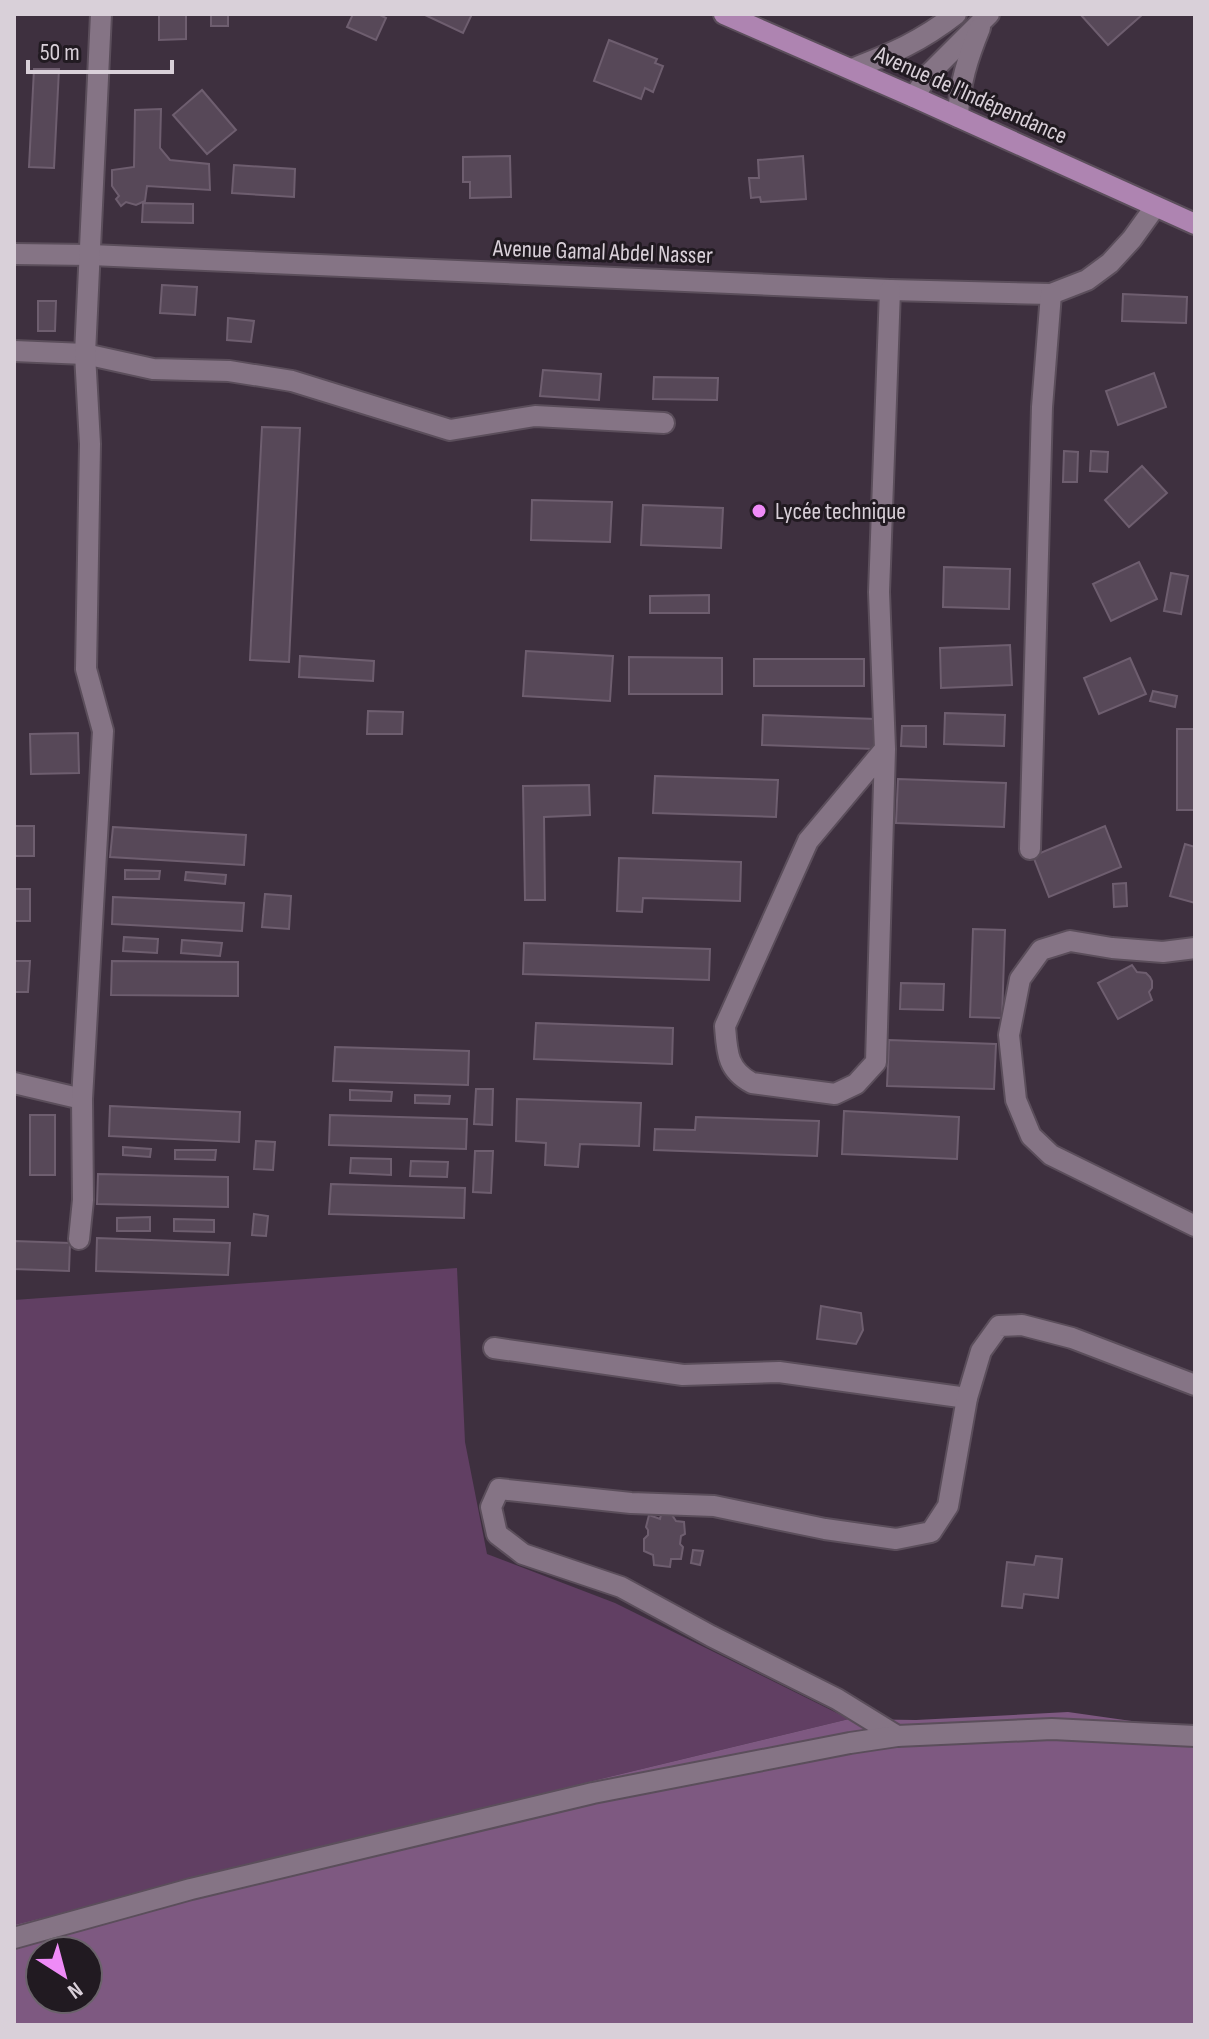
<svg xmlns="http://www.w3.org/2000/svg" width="1209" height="2039" font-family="'Sofia Sans Condensed',sans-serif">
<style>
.green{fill:#613f63}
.forest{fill:#7e5981;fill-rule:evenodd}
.building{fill:#574858;stroke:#6e5e6f;stroke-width:2}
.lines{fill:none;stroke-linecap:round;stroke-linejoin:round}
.minor-casing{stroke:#5b4e5b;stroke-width:24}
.major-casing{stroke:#5b4e5b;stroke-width:24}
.minor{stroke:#857485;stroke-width:20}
.major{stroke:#ae84b1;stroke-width:20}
.poi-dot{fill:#ef8bf7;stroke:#211a21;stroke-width:3}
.labels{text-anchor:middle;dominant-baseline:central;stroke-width:6;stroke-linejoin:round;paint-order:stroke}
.street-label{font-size:24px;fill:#d9d0d9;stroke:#211a21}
.poi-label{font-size:24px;fill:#d9d0d9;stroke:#211a21;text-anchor:start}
</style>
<rect width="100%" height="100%" fill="#3e303f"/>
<path class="green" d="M 457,1268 L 465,1442 L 487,1554 L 615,1603 L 849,1719 L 588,1782 L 14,1925 L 14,1300 Z"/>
<path class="forest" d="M 1068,1712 L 1195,1730 L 1195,2025 L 14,2025 L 14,1925 L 588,1782 L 849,1719 L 916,1720 ZM 40,1951 L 88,1951 L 88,1999 L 40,1999 Z"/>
<g class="building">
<path d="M 159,14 L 186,14 L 186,39 L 159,40 Z"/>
<rect x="211" y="14" width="17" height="12"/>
<path d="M 353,14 L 378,14 L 386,18 L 376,40 L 347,27 Z"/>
<path d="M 423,14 L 472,14 L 463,33 Z"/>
<path d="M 1080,14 L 1143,14 L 1108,45 Z"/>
<path d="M 609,40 L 657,59 L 655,63 L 663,66 L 653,92 L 645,88 L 641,99 L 594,81 Z"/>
<path d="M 34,69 L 59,69 L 54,168 L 29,167 Z"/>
<path d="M 202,90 L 236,130 L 207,154 L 173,115 Z"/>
<path d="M 161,109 L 160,148 L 170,160 L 209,164 L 210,190 L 147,186 L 145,201 L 136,205 L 126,202 L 121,206 L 116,199 L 119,196 L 112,186 L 112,170 L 134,167 L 135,110 Z"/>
<path d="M 510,156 L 511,197 L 470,198 L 470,182 L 463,182 L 463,157 Z"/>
<path d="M 803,156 L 806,199 L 761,202 L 760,197 L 751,198 L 749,178 L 759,178 L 758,160 Z"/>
<path d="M 234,165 L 295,169 L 294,197 L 232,193 Z"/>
<path d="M 143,203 L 193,204 L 193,223 L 142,222 Z"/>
<path d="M 162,285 L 197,287 L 195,315 L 160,313 Z"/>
<path d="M 1123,294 L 1187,297 L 1186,323 L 1122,321 Z"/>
<path d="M 38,301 L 56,301 L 55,331 L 38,331 Z"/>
<path d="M 228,318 L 254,321 L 251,342 L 227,340 Z"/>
<path d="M 543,370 L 601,374 L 599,400 L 540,396 Z"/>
<path d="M 1154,373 L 1166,407 L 1118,425 L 1106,391 Z"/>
<path d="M 654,377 L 718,378 L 717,400 L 653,399 Z"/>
<path d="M 262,427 L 300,428 L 289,662 L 250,660 Z"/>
<path d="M 1064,451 L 1078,452 L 1077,482 L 1063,482 Z"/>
<path d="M 1091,451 L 1108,452 L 1107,472 L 1090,471 Z"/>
<path d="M 1142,466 L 1167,493 L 1129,527 L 1105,500 Z"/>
<path d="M 532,500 L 612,502 L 610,542 L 531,540 Z"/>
<path d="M 643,505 L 723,508 L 721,548 L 641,545 Z"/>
<path d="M 1139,562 L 1157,599 L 1111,621 L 1093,584 Z"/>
<path d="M 944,567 L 1010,569 L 1009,609 L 943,607 Z"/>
<path d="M 1171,573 L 1188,576 L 1181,614 L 1164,611 Z"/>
<path d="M 709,595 L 709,613 L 650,613 L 650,596 Z"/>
<path d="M 1010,645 L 1012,685 L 941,688 L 940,648 Z"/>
<path d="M 526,651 L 613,656 L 610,701 L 523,696 Z"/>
<path d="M 300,656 L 374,661 L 373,681 L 299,677 Z"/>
<path d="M 629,657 L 722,658 L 722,694 L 629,694 Z"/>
<path d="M 1130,658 L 1146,694 L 1099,714 L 1084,678 Z"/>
<rect x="754" y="659" width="110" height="27"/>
<path d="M 1153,691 L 1177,696 L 1175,707 L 1150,701 Z"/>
<path d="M 368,711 L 403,712 L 402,734 L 367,734 Z"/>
<path d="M 945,713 L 1005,715 L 1004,746 L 944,744 Z"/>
<path d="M 763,715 L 876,719 L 874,749 L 762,745 Z"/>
<path d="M 902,726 L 926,726 L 926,747 L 901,746 Z"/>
<rect x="1177" y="729" width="18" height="81"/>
<path d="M 78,733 L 79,773 L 31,774 L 30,734 Z"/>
<path d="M 655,776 L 778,780 L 776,817 L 653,813 Z"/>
<path d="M 898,779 L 1006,783 L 1004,827 L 896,823 Z"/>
<path d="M 589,785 L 590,815 L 544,817 L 545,900 L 525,900 L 523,786 Z"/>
<rect x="14" y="826" width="20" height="30"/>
<path d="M 1105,826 L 1121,867 L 1049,897 L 1033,856 Z"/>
<path d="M 113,827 L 246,835 L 244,865 L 110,857 Z"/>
<path d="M 1185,844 L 1195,847 L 1195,903 L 1170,896 Z"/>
<path d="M 619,858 L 741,862 L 740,901 L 643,898 L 642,912 L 617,911 Z"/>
<path d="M 125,870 L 160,871 L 159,879 L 125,879 Z"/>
<path d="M 186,872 L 226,875 L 225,884 L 185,880 Z"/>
<path d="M 1126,883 L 1127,906 L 1114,907 L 1113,884 Z"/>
<rect x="14" y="889" width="16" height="32"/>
<path d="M 265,894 L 291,896 L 289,929 L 262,927 Z"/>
<path d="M 113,897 L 244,903 L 242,931 L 112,924 Z"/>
<path d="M 973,929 L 1005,930 L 1002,1018 L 970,1017 Z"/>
<path d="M 124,937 L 158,939 L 157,953 L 123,951 Z"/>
<path d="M 182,940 L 222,943 L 220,956 L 181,953 Z"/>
<path d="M 524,943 L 710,949 L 709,980 L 523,974 Z"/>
<path d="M 14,961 L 30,961 L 28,992 L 14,992 Z"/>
<path d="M 112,961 L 238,962 L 238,996 L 111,995 Z"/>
<path d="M 1132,965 L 1137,972 L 1146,973 L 1150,977 L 1152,981 L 1152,988 L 1149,992 L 1152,1000 L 1118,1019 L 1098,983 Z"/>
<path d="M 901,983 L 944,984 L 943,1010 L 900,1009 Z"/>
<path d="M 536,1023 L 673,1028 L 672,1064 L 534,1059 Z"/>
<path d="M 889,1040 L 996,1044 L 994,1089 L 887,1086 Z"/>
<path d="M 335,1047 L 469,1051 L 468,1085 L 333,1081 Z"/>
<path d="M 476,1089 L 493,1089 L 492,1125 L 474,1124 Z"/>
<path d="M 350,1090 L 392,1092 L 391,1101 L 350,1100 Z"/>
<path d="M 415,1095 L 450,1096 L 449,1104 L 415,1103 Z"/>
<path d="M 517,1099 L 641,1103 L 639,1146 L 580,1144 L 578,1167 L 545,1165 L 546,1143 L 516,1141 Z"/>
<path d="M 110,1106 L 240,1112 L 239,1142 L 109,1136 Z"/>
<path d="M 844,1111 L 959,1117 L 957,1159 L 842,1154 Z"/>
<rect x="30" y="1115" width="25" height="60"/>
<path d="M 330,1115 L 467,1119 L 466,1149 L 329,1145 Z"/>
<path d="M 696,1117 L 819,1121 L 817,1156 L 654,1150 L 655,1129 L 695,1130 Z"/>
<path d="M 256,1141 L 275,1142 L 273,1170 L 254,1169 Z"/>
<path d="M 123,1147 L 151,1149 L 150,1157 L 123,1155 Z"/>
<path d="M 175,1150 L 216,1150 L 215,1160 L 175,1159 Z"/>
<path d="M 475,1151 L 493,1151 L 491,1193 L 473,1192 Z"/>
<path d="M 351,1158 L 391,1159 L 391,1175 L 350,1173 Z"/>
<path d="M 411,1161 L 448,1162 L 447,1177 L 410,1176 Z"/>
<path d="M 98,1174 L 228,1177 L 228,1207 L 97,1204 Z"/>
<path d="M 331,1184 L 465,1188 L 464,1218 L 329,1214 Z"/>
<path d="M 254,1214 L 268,1216 L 266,1236 L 252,1235 Z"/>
<path d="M 150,1217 L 150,1231 L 117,1231 L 117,1218 Z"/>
<path d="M 174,1219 L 214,1220 L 214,1232 L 174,1231 Z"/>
<path d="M 97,1238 L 230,1243 L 228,1275 L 96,1271 Z"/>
<path d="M 14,1241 L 70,1243 L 69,1271 L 14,1269 Z"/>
<path d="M 821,1306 L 861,1313 L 863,1330 L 856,1344 L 817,1339 Z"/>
<path d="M 649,1515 L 660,1519 L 661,1515 L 672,1515 L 676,1521 L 684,1522 L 685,1534 L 681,1536 L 680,1544 L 683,1547 L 681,1559 L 671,1559 L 670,1567 L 654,1565 L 653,1555 L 644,1551 L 644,1539 L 648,1535 L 648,1530 L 646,1527 Z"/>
<path d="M 693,1550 L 703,1551 L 700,1565 L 691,1563 Z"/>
<path d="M 1036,1556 L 1062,1559 L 1058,1598 L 1024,1594 L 1022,1608 L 1002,1606 L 1007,1562 L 1034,1565 Z"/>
</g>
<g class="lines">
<defs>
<g id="minor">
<path d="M 852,69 C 893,53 920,42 956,14"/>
<path d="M 914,97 L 928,75 L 989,14"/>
<path d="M 958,117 C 959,85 968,57 980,28"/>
<path d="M 14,254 L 91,255 L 890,290 L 1051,294 L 1087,280 L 1110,263 L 1132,239 L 1155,207"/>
<path d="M 14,351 L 85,354 L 153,369 L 229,371 L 292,381 L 450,430 L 535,416 L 664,423"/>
<path d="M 885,749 L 808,841 L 725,1026 C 727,1052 727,1070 752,1083 L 835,1094 L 856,1084 L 876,1062 L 885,749 L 879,592 L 890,290"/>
<path d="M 1030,849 L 1042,407 L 1051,294"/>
<path d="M 1195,948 L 1163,952 L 1112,948 L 1070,941 L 1041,950 L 1020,979 L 1009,1035 L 1016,1100 L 1031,1136 L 1051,1155 L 1195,1226"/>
<path d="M 14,1083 L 82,1099"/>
<path d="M 79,1239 L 83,1200 L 82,1099 L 103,731 L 86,669 L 90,444 L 85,354 L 101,14"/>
<path d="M 494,1348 L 683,1375 L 779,1372 L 967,1398"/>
<path d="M 897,1736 L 837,1699 L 711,1636 L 621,1587 L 523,1554 L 497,1534 L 491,1507 L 499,1489 L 631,1503 L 714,1506 L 825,1529 L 896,1539 L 931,1532 L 948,1506 L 967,1398 L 981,1351 L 999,1326 L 1022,1325 L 1072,1338 L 1195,1385"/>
<path d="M 14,1938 L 191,1889 L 593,1793 L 850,1743 L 897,1736 L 1052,1729 L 1195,1736"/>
</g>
<path id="major" d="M 724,14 L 914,97 L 1195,224"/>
</defs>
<use href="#minor" class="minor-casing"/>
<use href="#major" class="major-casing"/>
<use href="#minor" class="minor"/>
<use href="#major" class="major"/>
</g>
<circle class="poi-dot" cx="759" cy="511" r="8"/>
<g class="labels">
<g class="street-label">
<text transform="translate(971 95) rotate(24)">Avenue de l'Indépendance</text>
<text transform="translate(603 252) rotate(2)">Avenue Gamal Abdel Nasser</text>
</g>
<g class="poi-label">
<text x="775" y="511">Lycée technique</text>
</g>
</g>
<rect width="1209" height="2039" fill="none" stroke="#d9d0d9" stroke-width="32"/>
<g transform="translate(64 1975) rotate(144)"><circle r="38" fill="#211a21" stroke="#6b636b" stroke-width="2"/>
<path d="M0-6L14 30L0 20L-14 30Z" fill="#ef8bf7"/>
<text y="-12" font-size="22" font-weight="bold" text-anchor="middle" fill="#d9d0d9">N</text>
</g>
<path d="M28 60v12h144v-12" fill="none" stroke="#d9d0d9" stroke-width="4"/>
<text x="40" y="60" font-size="24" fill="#d9d0d9" stroke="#211a21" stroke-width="6" paint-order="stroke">50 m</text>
</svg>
